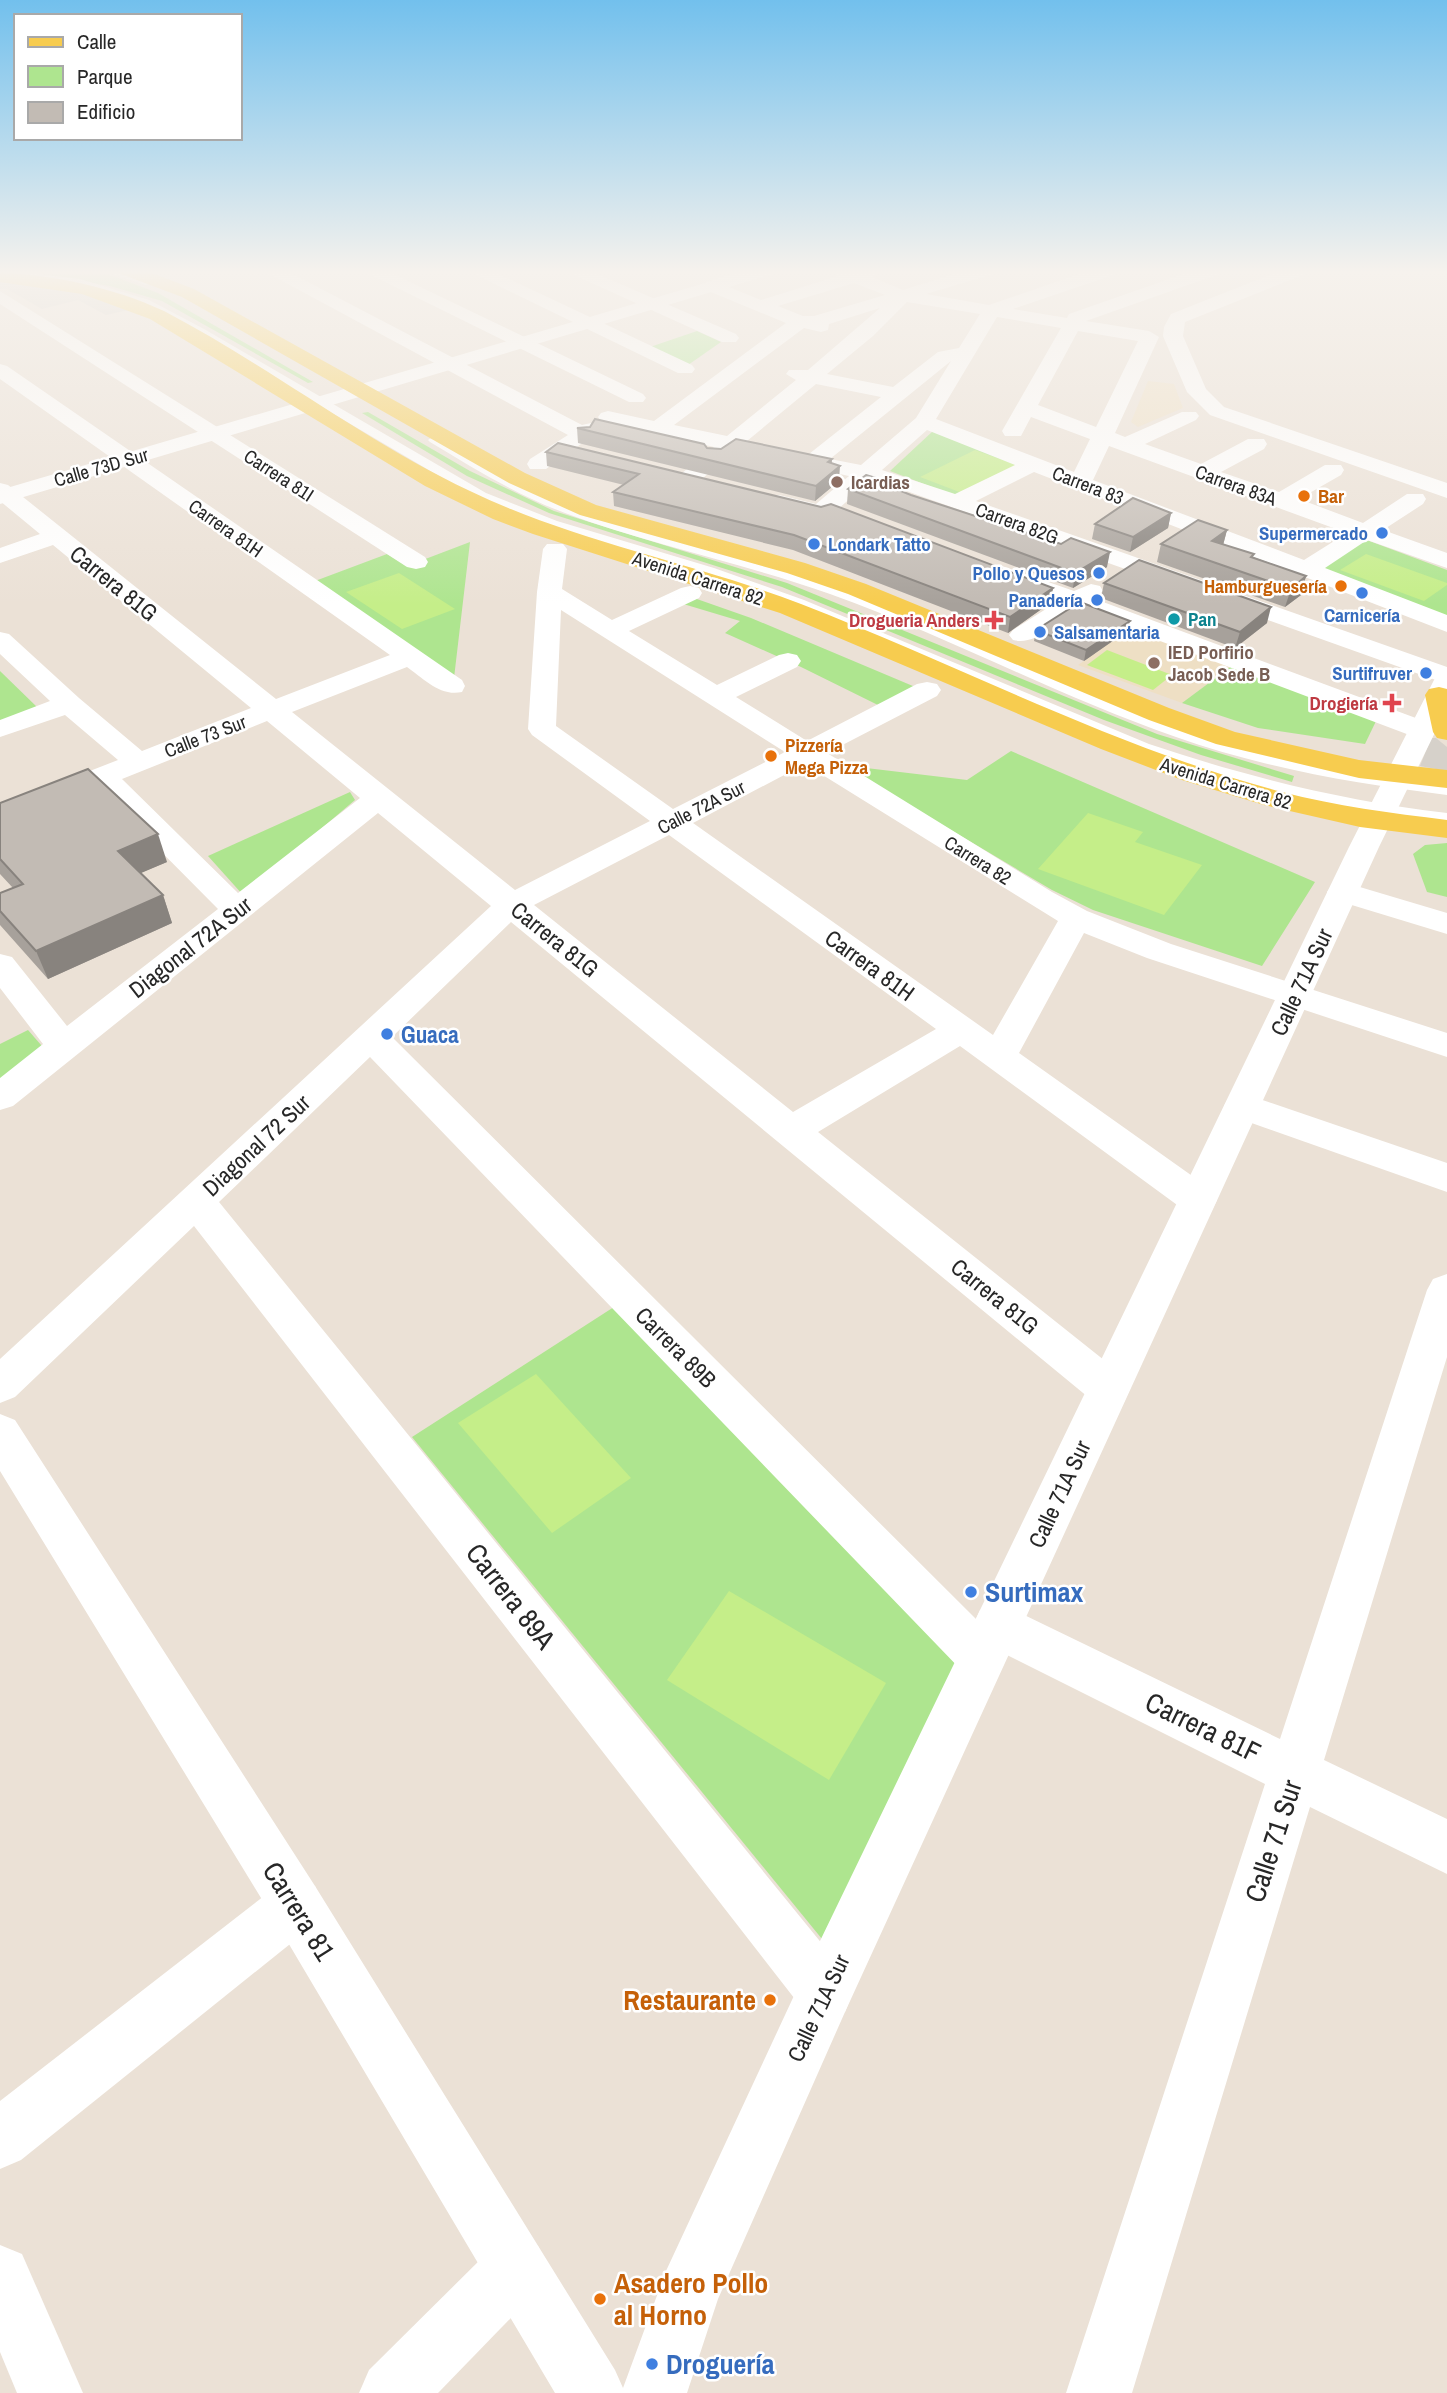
<svg xmlns="http://www.w3.org/2000/svg" width="1447" height="2393" font-family="'Archivo Narrow',sans-serif">
<style>
.education{fill:#eedfc4}
.green{fill:#aee58f}
.pitch{fill:#c5ee89}
.plaza{fill:#d6d1ca}
.lines{fill:none;stroke-linecap:round;stroke-linejoin:round}
.lane{fill:#fff;fill-rule:evenodd}
.street{fill:#fff;fill-rule:evenodd}
.secondary{fill:#fff;fill-rule:evenodd}
.primary{fill:#f7cc4f;fill-rule:evenodd}
.wall{fill:#a7a19b}
.shaded-wall{fill:#88837e}
.building{fill:#c2bbb4;stroke:#88837e;stroke-width:2}
.education-dot{fill:#8d6e63;stroke:#fff;stroke-width:2.5}
.food-dot{fill:#e8710a;stroke:#fff;stroke-width:2.5}
.shop-dot{fill:#3f7fe0;stroke:#fff;stroke-width:2.5}
.culture-dot{fill:#0f9aa8;stroke:#fff;stroke-width:2.5}
.health-dot{fill:#e0444e;stroke:#fff;stroke-width:2.5}
.labels{text-anchor:middle;dominant-baseline:central;stroke-width:5;stroke-linejoin:round;paint-order:stroke}
.far-street-label{font-size:19px;fill:#272727;stroke:#fff}
.far-education-label{font-size:19px;font-weight:bold;fill:#785e54;stroke:#fff;text-anchor:start}
.far-food-label{font-size:19px;font-weight:bold;fill:#c56008;stroke:#fff;text-anchor:start}
.far-shop-label{font-size:19px;font-weight:bold;fill:#366cbe;stroke:#fff;text-anchor:end}
.far-culture-label{font-size:19px;font-weight:bold;fill:#0d838f;stroke:#fff;text-anchor:start}
.far-health-label{font-size:19px;font-weight:bold;fill:#be3a42;stroke:#fff;text-anchor:end}
.street-label{font-size:23px;fill:#272727;stroke:#fff}
.shop-label{font-size:23px;font-weight:bold;fill:#366cbe;stroke:#fff;text-anchor:start}
.near-shop-label{font-size:28px;font-weight:bold;fill:#366cbe;stroke:#fff;text-anchor:start}
.near-street-label{font-size:28px;fill:#272727;stroke:#fff}
.near-food-label{font-size:28px;font-weight:bold;fill:#c56008;stroke:#fff;text-anchor:end}
</style>
<rect width="100%" height="100%" fill="#ebe1d6"/>
<g class="education">
<path d="M 1148,381 L 1174,384 L 1183,408 L 1138,427 L 1131,422 Z"/>
<path d="M 1122,621 L 1233,665 L 1182,703 L 1078,665 L 1100,650 Z"/>
</g>
<g class="green">
<path d="M 19,270 L 89,270 L 113,276 L 158,293 L 313,382 L 308,383 L 162,301 L 110,286 Z"/>
<path d="M 697,331 L 721,342 L 688,365 L 650,347 Z"/>
<path d="M 368,412 L 470,471 L 554,511 L 787,583 L 1157,734 L 1294,776 L 1292,782 L 1201,755 L 1104,720 L 782,587 L 549,513 L 467,476 L 362,413 Z"/>
<path d="M 933,431 L 1023,464 L 958,497 L 890,471 Z"/>
<path d="M 1364,539 L 1447,570 L 1447,619 L 1316,570 Z"/>
<path d="M 470,542 L 454,678 L 315,581 L 387,554 L 407,566 Z"/>
<path d="M 694,598 L 751,618 L 920,689 L 884,708 L 801,667 L 725,633 L 740,621 L 680,603 Z"/>
<path d="M 1233,665 L 1377,719 L 1365,744 L 1258,728 L 1182,703 Z"/>
<path d="M 0,671 L 38,708 L 0,722 Z"/>
<path d="M 1011,751 L 1315,882 L 1262,966 L 1093,910 L 1052,890 L 841,765 L 967,780 Z"/>
<path d="M 350,792 L 355,800 L 243,895 L 208,856 Z"/>
<path d="M 1447,843 L 1447,897 L 1427,892 L 1413,854 L 1425,845 Z"/>
<path d="M 28,1030 L 48,1053 L 0,1091 L 0,1044 Z"/>
<path d="M 617,1305 L 963,1651 L 822,1939 L 412,1437 Z"/>
</g>
<g class="pitch">
<path d="M 975,450 L 1016,465 L 962,493 L 920,477 Z"/>
<path d="M 1366,554 L 1447,583 L 1447,585 L 1424,601 L 1340,570 Z"/>
<path d="M 399,573 L 455,609 L 402,629 L 346,592 Z"/>
<path d="M 1107,650 L 1172,675 L 1153,690 L 1087,665 Z"/>
<path d="M 1088,813 L 1143,832 L 1135,842 L 1202,865 L 1164,915 L 1038,869 Z"/>
<path d="M 536,1374 L 631,1478 L 552,1533 L 458,1423 Z"/>
<path d="M 729,1591 L 886,1683 L 829,1780 L 667,1680 Z"/>
</g>
<g class="plaza">
<path d="M 0,280 L 72,289 L 133,309 L 106,315 L 78,300 L 42,309 L 7,289 L 0,289 Z"/>
<path d="M 1431,738 L 1436,738 L 1447,747 L 1447,771 L 1420,766 Z"/>
</g>
<g class="lines">
<g class="lane">
<path d="M 0,270 L 80,279 L 149,300 L 204,329 L 486,493 L 557,521 L 714,568 L 804,600 L 1149,744 C 1247,777 1345,801 1447,813 L 1447,823 C 1341,810 1239,785 1139,750 L 794,606 L 704,574 L 549,527 L 478,499 L 196,333 L 141,304 L 79,285 L 0,274 Z"/>
<path d="M 102,270 L 118,270 L 153,283 L 145,285 Z"/>
<path d="M 434,436 L 520,484 L 572,507 L 842,589 L 1113,702 L 1189,731 L 1294,761 L 1370,775 L 1447,785 L 1447,795 C 1355,784 1264,768 1176,737 C 1058,696 947,636 830,594 C 743,563 651,545 565,513 C 517,495 473,468 430,442 L 428,440 Z"/>
</g>
<g class="street">
<path d="M 262,270 L 285,270 L 582,425 L 591,423 L 598,425 L 602,429 L 546,469 L 530,469 L 527,464 L 530,459 L 568,435 Z"/>
<path d="M 361,270 L 385,270 L 643,394 L 646,398 L 643,402 L 629,402 Z"/>
<path d="M 466,270 L 490,270 L 692,365 L 695,369 L 692,373 L 678,373 Z"/>
<path d="M 563,270 L 588,270 L 736,334 L 739,338 L 736,342 L 722,342 Z"/>
<path d="M 746,270 L 775,270 L 772,274 L 729,287 L 761,300 L 838,276 L 828,270 L 875,270 L 877,273 L 872,277 L 903,290 L 967,270 L 996,270 L 993,274 L 926,294 L 989,305 L 1091,270 L 1119,270 L 1116,274 L 1013,309 L 1067,318 L 1069,314 L 1195,270 L 1222,270 L 1219,274 L 1086,321 L 1149,331 L 1159,337 L 1115,433 L 1125,437 L 1182,412 L 1196,412 L 1199,416 L 1196,420 L 1145,444 L 1201,464 L 1248,439 L 1264,439 L 1267,444 L 1264,449 L 1221,472 L 1279,492 L 1325,465 L 1341,465 L 1344,470 L 1341,475 L 1299,499 L 1363,523 L 1407,494 L 1423,494 L 1426,499 L 1423,504 L 1383,530 L 1447,553 L 1447,568 L 1367,540 L 1325,568 L 1447,615 L 1447,632 L 1034,472 L 976,501 L 1447,667 L 1447,684 L 887,484 L 870,481 L 829,517 L 821,519 L 771,507 L 768,502 L 771,497 L 779,495 L 816,504 L 849,476 L 735,451 L 671,505 L 655,505 L 652,500 L 655,495 L 714,447 L 601,421 L 598,417 L 601,413 L 608,411 L 654,421 L 786,323 L 706,290 L 703,286 L 706,282 ZM 854,283 L 885,295 L 814,316 L 803,316 L 778,306 ZM 907,302 L 980,314 L 959,348 L 938,352 L 893,387 L 827,374 L 873,336 ZM 880,308 L 808,370 L 789,370 L 786,374 L 796,380 L 727,436 L 674,425 L 804,328 L 821,332 L 828,330 L 829,324 ZM 997,317 L 1061,328 L 1002,431 L 1005,436 L 1021,436 L 1031,417 L 1090,439 L 1074,472 L 936,419 ZM 1078,331 L 1138,341 L 1096,427 L 1038,405 ZM 951,361 L 916,418 L 861,465 L 830,459 ZM 816,384 L 881,397 L 809,454 L 747,441 ZM 927,430 L 1015,465 L 955,494 L 882,470 ZM 1109,446 L 1347,533 L 1304,560 L 1093,480 Z"/>
<path d="M 1282,270 L 1308,270 L 1305,274 L 1185,322 L 1183,336 L 1206,389 L 1224,407 L 1447,483 L 1447,498 L 1210,415 L 1187,392 L 1163,336 L 1164,327 L 1171,314 Z"/>
<path d="M 0,291 L 425,557 L 428,562 L 425,567 L 416,569 L 407,567 L 0,304 Z"/>
<path d="M 0,364 L 7,366 L 462,680 L 465,686 L 462,692 C 440,697 423,678 407,667 L 292,712 L 515,890 L 650,821 L 532,735 L 528,729 L 537,592 L 543,549 L 547,544 L 563,544 L 567,549 L 562,589 L 612,620 L 681,588 L 690,586 L 699,588 L 702,593 L 699,598 L 629,631 L 717,685 L 779,655 L 788,653 L 797,655 L 801,661 L 797,667 L 736,697 L 807,741 L 917,684 L 927,682 L 937,684 L 941,690 L 937,696 L 827,753 L 1052,892 L 1087,911 L 1171,944 L 1447,1033 L 1447,1057 L 1147,958 L 1084,933 L 1019,1053 L 1212,1190 L 1217,1200 L 1212,1210 L 1198,1214 L 1184,1210 L 960,1046 L 818,1132 L 1124,1376 L 1130,1389 L 1124,1402 L 1109,1407 L 1094,1402 L 511,922 L 392,1037 L 976,1619 L 980,1610 L 997,1604 L 1014,1610 L 1280,1739 L 1427,1290 L 1433,1279 L 1447,1274 L 1447,1357 L 1324,1760 L 1447,1819 L 1447,1874 L 1310,1807 L 1132,2393 L 1066,2393 L 1265,1784 L 1005,1654 L 1006,1658 L 999,1674 L 982,1681 L 965,1674 L 370,1057 L 219,1202 L 845,1972 L 853,1992 L 845,2012 L 825,2020 L 805,2012 L 194,1226 L 15,1397 L 0,1403 L 0,1359 L 491,906 L 378,813 L 13,1106 L 0,1110 L 0,1078 L 43,1044 L 0,988 L 0,954 L 12,957 L 67,1026 L 218,909 L 98,788 L 0,825 L 0,806 L 118,760 L 65,715 L 0,737 L 0,720 L 50,701 L 0,654 L 0,632 L 9,634 L 79,698 L 142,751 L 251,708 L 53,545 L 0,563 L 0,548 L 40,534 L 0,501 L 0,483 L 8,485 L 276,699 L 390,655 L 0,379 ZM 561,610 L 785,752 L 673,809 L 556,726 ZM 267,721 L 360,798 L 238,893 L 122,779 ZM 805,764 L 1058,921 L 993,1035 L 693,823 ZM 669,835 L 936,1029 L 793,1112 L 534,905 Z"/>
<path d="M 1002,566 L 1074,591 L 1091,584 L 1100,586 L 1103,591 L 1095,599 L 1432,724 L 1436,730 L 1432,736 L 1422,738 L 1412,736 L 1078,610 C 1060,622 1035,646 1013,640 L 1009,635 L 1013,630 L 1057,602 L 993,578 L 990,573 L 993,568 Z"/>
<path d="M 1343,882 L 1447,913 L 1447,934 L 1332,899 L 1327,892 L 1332,885 Z"/>
<path d="M 1242,1093 L 1447,1163 L 1447,1192 L 1229,1115 L 1224,1106 L 1229,1097 Z"/>
<path d="M 296,1878 L 315,1886 L 323,1905 L 315,1924 L 21,2160 L 0,2169 L 0,2101 L 277,1886 Z"/>
<path d="M 516,2237 L 538,2246 L 547,2268 L 538,2290 L 438,2393 L 359,2393 L 369,2370 L 494,2246 Z"/>
<path d="M 0,2245 L 22,2254 L 83,2393 L 17,2393 L 0,2352 Z"/>
</g>
<g class="secondary">
<path d="M 712,281 L 721,286 L 718,290 L 0,504 L 0,490 Z"/>
<path d="M 1447,672 L 1447,708 L 1379,847 L 845,2012 L 718,2299 L 687,2393 L 555,2393 L 277,1924 L 0,1471 L 0,1414 L 15,1420 L 315,1886 L 615,2370 L 623,2388 L 666,2271 L 805,1972 L 1349,847 L 1434,680 L 1438,674 Z"/>
</g>
<g class="primary">
<path d="M 118,270 L 144,270 L 194,289 L 525,473 L 596,505 L 805,563 L 866,584 L 1169,708 L 1235,732 L 1359,760 L 1447,770 L 1447,788 L 1359,778 L 1216,744 L 1149,720 L 848,594 L 787,573 L 580,515 L 509,483 L 182,297 L 121,274 Z"/>
<path d="M 0,272 C 57,276 112,287 164,311 C 269,366 363,440 470,491 C 576,542 692,562 801,604 C 961,666 1115,748 1282,792 C 1336,806 1391,813 1447,820 L 1447,838 L 1360,827 L 1264,805 L 1182,780 L 1101,749 L 780,613 L 533,534 L 493,519 L 425,486 L 150,319 L 82,294 L 0,282 Z"/>
<path d="M 1439,687 L 1447,689 L 1447,740 L 1437,738 L 1433,732 L 1425,695 L 1429,689 Z"/>
</g>
</g>
<g class="wall">
<path d="M 590,427 L 707,448 L 832,459 L 831,463 L 839,481 L 815,501 L 578,443 L 577,428 Z"/>
<path d="M 558,443 L 1053,588 L 1050,603 L 1008,633 L 793,550 L 614,506 L 613,492 L 624,485 L 547,466 L 546,452 Z"/>
<path d="M 848,489 L 898,490 L 1107,567 L 1073,588 L 847,504 Z"/>
<path d="M 1171,513 L 1168,528 L 1130,552 L 1092,539 L 1095,524 Z"/>
<path d="M 1227,530 L 1223,545 L 1254,554 L 1253,557 L 1306,576 L 1301,595 L 1285,607 L 1157,562 L 1161,544 Z"/>
<path d="M 1104,583 L 1267,623 L 1235,648 L 1101,598 Z"/>
<path d="M 1036,630 L 1127,631 L 1084,661 L 1034,641 Z"/>
<path d="M 0,803 L 167,862 L 140,873 L 163,895 L 172,923 L 48,979 L 0,925 L 0,893 L 13,888 L 0,874 Z"/>
</g>
<g class="shaded-wall">
<path d="M 832,459 L 831,473 L 840,466 L 839,481 L 815,501 L 816,486 L 828,462 Z"/>
<path d="M 1171,513 L 1168,528 L 1130,552 L 1133,537 Z"/>
<path d="M 1227,530 L 1222,549 L 1212,541 Z"/>
<path d="M 1110,552 L 1107,567 L 1073,588 L 1075,573 Z"/>
<path d="M 1306,576 L 1301,595 L 1285,607 L 1291,589 Z"/>
<path d="M 1053,588 L 1050,603 L 1008,633 L 1010,617 Z"/>
<path d="M 1271,607 L 1267,623 L 1235,648 L 1240,632 Z"/>
<path d="M 1130,621 L 1127,631 L 1084,661 L 1086,650 Z"/>
<path d="M 158,834 L 167,862 L 127,879 L 118,851 Z"/>
<path d="M 163,895 L 172,923 L 48,979 L 36,951 Z"/>
</g>
<g class="building">
<path d="M 595,419 L 704,444 L 707,448 L 721,449 L 736,439 L 832,459 L 828,462 L 840,466 L 816,486 L 577,428 L 590,427 Z"/>
<path d="M 558,443 L 821,507 L 831,504 L 1053,588 L 1010,617 L 794,535 L 613,492 L 639,474 L 546,452 Z"/>
<path d="M 866,475 L 899,485 L 893,488 L 911,495 L 1061,544 L 1071,538 L 1110,552 L 1075,573 L 848,489 Z"/>
<path d="M 1133,498 L 1171,513 L 1133,537 L 1095,524 Z"/>
<path d="M 1198,520 L 1227,530 L 1212,541 L 1254,554 L 1251,557 L 1306,576 L 1291,589 L 1161,544 Z"/>
<path d="M 1139,560 L 1271,607 L 1240,632 L 1104,583 Z"/>
<path d="M 1080,602 L 1130,621 L 1086,650 L 1036,630 Z"/>
<path d="M 88,769 L 158,834 L 118,851 L 163,895 L 36,951 L 0,911 L 0,893 L 23,884 L 0,859 L 0,803 Z"/>
</g>
<linearGradient id="sky" x2="0" y2="1"><stop stop-color="#72c0ed"/><stop offset="0.45" stop-color="#f6f2ed"/><stop offset="1" stop-color="#f6f2ed" stop-opacity="0"/></linearGradient>
<rect width="1447" height="605" fill="url(#sky)"/>
<g class="education-dot">
<circle cx="837" cy="482" r="7"/>
<circle cx="1154" cy="663" r="7"/>
</g>
<g class="food-dot">
<circle cx="1304" cy="496" r="7"/>
<circle cx="1341" cy="586" r="7"/>
<circle cx="771" cy="756" r="7"/>
<circle cx="770" cy="2000" r="7"/>
<circle cx="600" cy="2299" r="7"/>
</g>
<g class="shop-dot">
<circle cx="1382" cy="533" r="7"/>
<circle cx="814" cy="544" r="7"/>
<circle cx="1099" cy="573" r="7"/>
<circle cx="1362" cy="593" r="7"/>
<circle cx="1097" cy="600" r="7"/>
<circle cx="1040" cy="632" r="7"/>
<circle cx="1426" cy="673" r="7"/>
<circle cx="387" cy="1034" r="7"/>
<circle cx="971" cy="1592" r="7"/>
<circle cx="652" cy="2364" r="7"/>
</g>
<circle class="culture-dot" cx="1174" cy="619" r="7"/>
<g class="health-dot">
<path d="M990.5 609.5h7v7h7v7h-7v7h-7v-7h-7v-7h7z"/>
<path d="M1388.5 692.5h7v7h7v7h-7v7h-7v-7h-7v-7h7z"/>
</g>
<g class="labels">
<g class="far-street-label">
<text transform="translate(101 467) rotate(-16)">Calle 73D Sur</text>
<text transform="translate(279 475) rotate(33)">Carrera 81I</text>
<text transform="translate(1088 485) rotate(21)">Carrera 83</text>
<text transform="translate(1236 485) rotate(20)">Carrera 83A</text>
<text transform="translate(1017 523) rotate(20)">Carrera 82G</text>
<text transform="translate(226 528) rotate(35)">Carrera 81H</text>
<text transform="translate(698 578) rotate(18)">Avenida Carrera 82</text>
<text transform="translate(205 736) rotate(-21)">Calle 73 Sur</text>
<text transform="translate(1226 783) rotate(17)">Avenida Carrera 82</text>
<text transform="translate(701 807) rotate(-27)">Calle 72A Sur</text>
<text transform="translate(978 860) rotate(32)">Carrera 82</text>
</g>
<g class="far-education-label">
<text x="851" y="482">Icardias</text>
<text x="1168" y="652">IED Porfirio<tspan x="1168" dy="22">Jacob Sede B</tspan></text>
</g>
<g class="far-food-label">
<text x="1318" y="496">Bar</text>
<text x="1327" y="586" text-anchor="end">Hamburguesería</text>
<text x="785" y="745">Pizzería<tspan x="785" dy="22">Mega Pizza</tspan></text>
</g>
<g class="far-shop-label">
<text x="1368" y="533">Supermercado</text>
<text x="828" y="544" text-anchor="start">Londark Tatto</text>
<text x="1085" y="573">Pollo y Quesos</text>
<text x="1083" y="600">Panadería</text>
<text x="1362" y="615" text-anchor="middle">Carnicería</text>
<text x="1054" y="632" text-anchor="start">Salsamentaria</text>
<text x="1412" y="673">Surtifruver</text>
</g>
<g class="far-culture-label">
<text x="1188" y="619">Pan</text>
</g>
<g class="far-health-label">
<text x="980" y="620">Drogueria Anders</text>
<text x="1378" y="703">Drogiería</text>
</g>
<g class="street-label">
<text transform="translate(114 583) rotate(39)">Carrera 81G</text>
<text transform="translate(555 939) rotate(39)">Carrera 81G</text>
<text transform="translate(190 947) rotate(-38)">Diagonal 72A Sur</text>
<text transform="translate(870 965) rotate(36)">Carrera 81H</text>
<text transform="translate(1301 982) rotate(-65)">Calle 71A Sur</text>
<text transform="translate(256 1145) rotate(-43)">Diagonal 72 Sur</text>
<text transform="translate(995 1296) rotate(39)">Carrera 81G</text>
<text transform="translate(676 1347) rotate(45)">Carrera 89B</text>
<text transform="translate(1059 1494) rotate(-65)">Calle 71A Sur</text>
<text transform="translate(818 2008) rotate(-65)">Calle 71A Sur</text>
</g>
<g class="shop-label">
<text x="401" y="1034">Guaca</text>
</g>
<g class="near-shop-label">
<text x="985" y="1592">Surtimax</text>
<text x="666" y="2364">Droguería</text>
</g>
<g class="near-street-label">
<text transform="translate(511 1596) rotate(52)">Carrera 89A</text>
<text transform="translate(1203 1727) rotate(26)">Carrera 81F</text>
<text transform="translate(1273 1841) rotate(-72)">Calle 71 Sur</text>
<text transform="translate(299 1911) rotate(58)">Carrera 81</text>
</g>
<g class="near-food-label">
<text x="756" y="2000">Restaurante</text>
<text x="614" y="2283" text-anchor="start">Asadero Pollo<tspan x="614" dy="32">al Horno</tspan></text>
</g>
</g>
<rect x="14" y="14" width="228" height="126" fill="#ffffff" stroke="#a9a9a9" stroke-width="2"/>
<rect x="28" y="37" width="35" height="10" fill="#f7cc4f" stroke="#a9a9a9" stroke-width="2"/>
<text x="77" y="49" font-size="21" fill="#272727">Calle</text>
<rect x="28" y="66" width="35" height="21" fill="#aee58f" stroke="#a9a9a9" stroke-width="2"/>
<text x="77" y="84" font-size="21" fill="#272727">Parque</text>
<rect x="28" y="102" width="35" height="21" fill="#c2bbb4" stroke="#a9a9a9" stroke-width="2"/>
<text x="77" y="119" font-size="21" fill="#272727">Edificio</text>
</svg>
